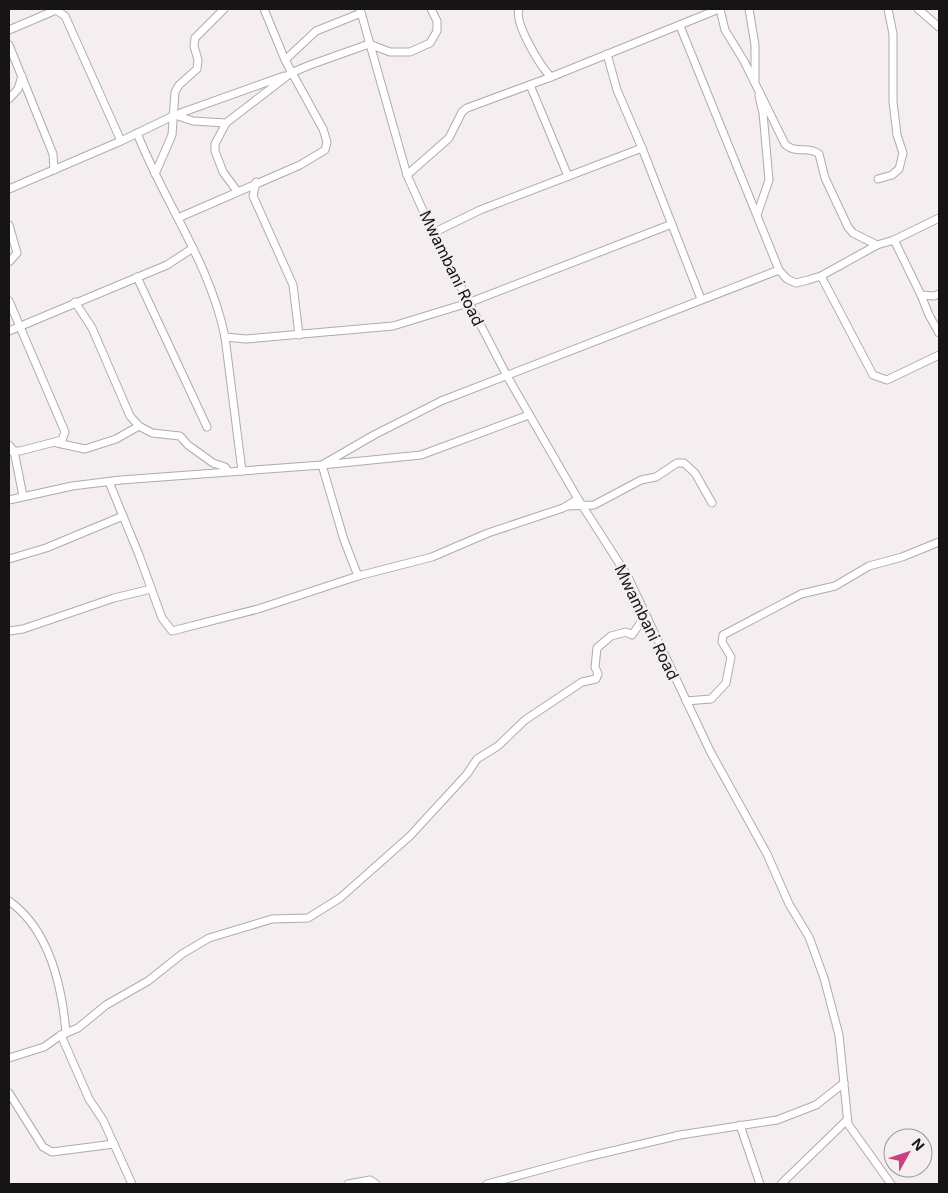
<svg xmlns="http://www.w3.org/2000/svg" width="948" height="1193" font-family="Inter,sans-serif">
<style>
.lines{fill:none;stroke-linecap:round;stroke-linejoin:round}
.minor-casing{stroke:#b0aaac;stroke-width:9}
.minor{stroke:#fff;stroke-width:7}
.labels{text-anchor:middle;dominant-baseline:central;stroke-width:5;stroke-linejoin:round;paint-order:stroke}
.street-label{font-size:16px;fill:#161414;stroke:#f4eef0}
</style>
<rect width="100%" height="100%" fill="#f4eef0"/>
<g class="lines">
<defs>
<g id="minor">
<path d="M 360,9 L 407,175 L 433,233 L 507,376 L 578,499 L 628,577 L 710,751 L 767,854 L 789,904 L 809,937 L 824,978 L 839,1035 L 848,1124 L 891,1184"/>
<path d="M 519,9 C 514,23 540,66 551,77"/>
<path d="M 720,9 L 725,30 L 744,61 L 785,144 C 794,154 810,146 819,154 L 825,178 L 848,227 L 853,233 L 877,245"/>
<path d="M 749,9 L 755,45 L 755,80"/>
<path d="M 918,9 L 939,27"/>
<path d="M 680,26 L 779,270 L 787,279 L 796,283 L 808,280 L 821,276 L 877,245 L 894,240 L 921,295 L 934,296 L 939,294"/>
<path d="M 9,30 L 56,10 L 65,16 L 121,141"/>
<path d="M 9,45 L 53,154 L 54,170"/>
<path d="M 607,54 L 617,90 L 642,148 L 701,299"/>
<path d="M 285,60 L 316,31 L 361,13"/>
<path d="M 530,85 L 568,176"/>
<path d="M 9,99 L 18,89 L 22,76"/>
<path d="M 175,115 L 193,121 L 226,123"/>
<path d="M 137,133 C 164,202 210,263 225,337 L 246,339 L 393,326 L 468,303 L 672,224"/>
<path d="M 155,174 L 172,135 L 175,92 L 179,85 L 197,69 L 198,60 L 194,46 L 195,38 L 224,9"/>
<path d="M 407,175 L 449,138 L 462,112 L 467,108 L 551,77 L 719,9"/>
<path d="M 878,179 L 892,175 L 899,169 L 903,153 L 897,135 L 893,102 L 893,34 L 888,9"/>
<path d="M 256,182 L 253,196 L 293,285 L 299,335"/>
<path d="M 9,189 L 121,141 L 175,115 L 284,76"/>
<path d="M 237,191 L 223,172 L 215,151 L 215,144 L 226,123 L 291,73 L 310,65 L 369,44 L 390,52 L 410,52 L 430,43 L 437,31 L 437,21 L 431,9"/>
<path d="M 757,215 L 769,180 L 763,113 L 759,96"/>
<path d="M 178,218 L 300,165 L 325,150 L 327,142 L 323,129 L 285,60 L 264,9"/>
<path d="M 9,225 L 17,253 L 9,262"/>
<path d="M 433,233 L 480,210 L 642,148"/>
<path d="M 894,240 L 939,218"/>
<path d="M 821,276 L 873,375 L 887,380 L 939,355"/>
<path d="M 137,277 L 207,427"/>
<path d="M 921,295 L 929,315 L 939,333"/>
<path d="M 9,301 L 65,432 L 62,440 L 20,451 L 9,451"/>
<path d="M 75,302 L 92,328 L 130,416 L 139,426 L 152,433 L 180,436 L 188,445 L 213,463 L 225,467 L 228,471"/>
<path d="M 9,331 L 167,265 L 193,248"/>
<path d="M 225,337 L 242,471"/>
<path d="M 57,443 L 85,449 L 116,439 L 139,426"/>
<path d="M 9,445 L 14,451 L 23,496"/>
<path d="M 109,482 L 139,555 L 162,618 L 172,631 L 258,609 L 358,576 L 432,557 L 488,533 L 563,508 L 578,499"/>
<path d="M 9,500 L 72,486 L 121,480 L 322,465 L 374,435 L 441,401 L 779,270"/>
<path d="M 568,506 L 594,505 L 641,480 L 656,477 L 677,463 L 684,463 L 695,473 L 712,503"/>
<path d="M 9,559 L 46,548 L 123,516"/>
<path d="M 358,576 L 344,540 L 322,465 L 421,455 L 529,415"/>
<path d="M 9,631 L 23,629 L 114,598 L 151,589"/>
<path d="M 686,701 L 711,699 L 726,683 L 731,657 L 722,642 L 723,635 L 801,594 L 835,586 L 869,566 L 902,557 L 939,542"/>
<path d="M 9,901 C 50,930 62,986 66,1033"/>
<path d="M 61,1035 L 89,1099 L 103,1120 L 132,1184"/>
<path d="M 9,1058 L 44,1047 L 61,1035 L 78,1028 L 106,1005 L 148,981 L 182,954 L 209,938 L 272,919 L 308,918 L 340,898 L 410,836 L 467,774 L 477,759 L 498,746 L 525,720 L 582,682 L 596,679 L 598,674 L 595,667 L 597,648 L 611,636 L 626,632 L 632,635 L 641,622 L 643,610"/>
<path d="M 9,1093 L 43,1147 L 52,1152 L 114,1144"/>
<path d="M 740,1125 L 760,1184"/>
<path d="M 348,1184 L 370,1180 L 376,1184"/>
<path d="M 487,1184 L 587,1157 L 680,1135 L 777,1120 L 816,1105 L 844,1083"/>
<path d="M 781,1184 L 847,1120"/>
</g>
</defs>
<use href="#minor" class="minor-casing"/>
<use href="#minor" class="minor"/>
</g>
<g class="labels">
<g class="street-label">
<text transform="translate(452 268) rotate(64)">Mwambani Road</text>
<text transform="translate(647 622) rotate(64)">Mwambani Road</text>
</g>
</g>
<rect width="948" height="1193" fill="none" stroke="#161414" stroke-width="20"/>
<g transform="translate(908 1153) rotate(50)"><circle r="24" fill="#f4eef0" stroke="#9b9798"/>
<path d="M0-4L9 19L0 12L-9 19Z" fill="#c84282"/>
<text y="-8" font-size="14" font-weight="bold" text-anchor="middle" fill="#161414">N</text>
</g>
</svg>
